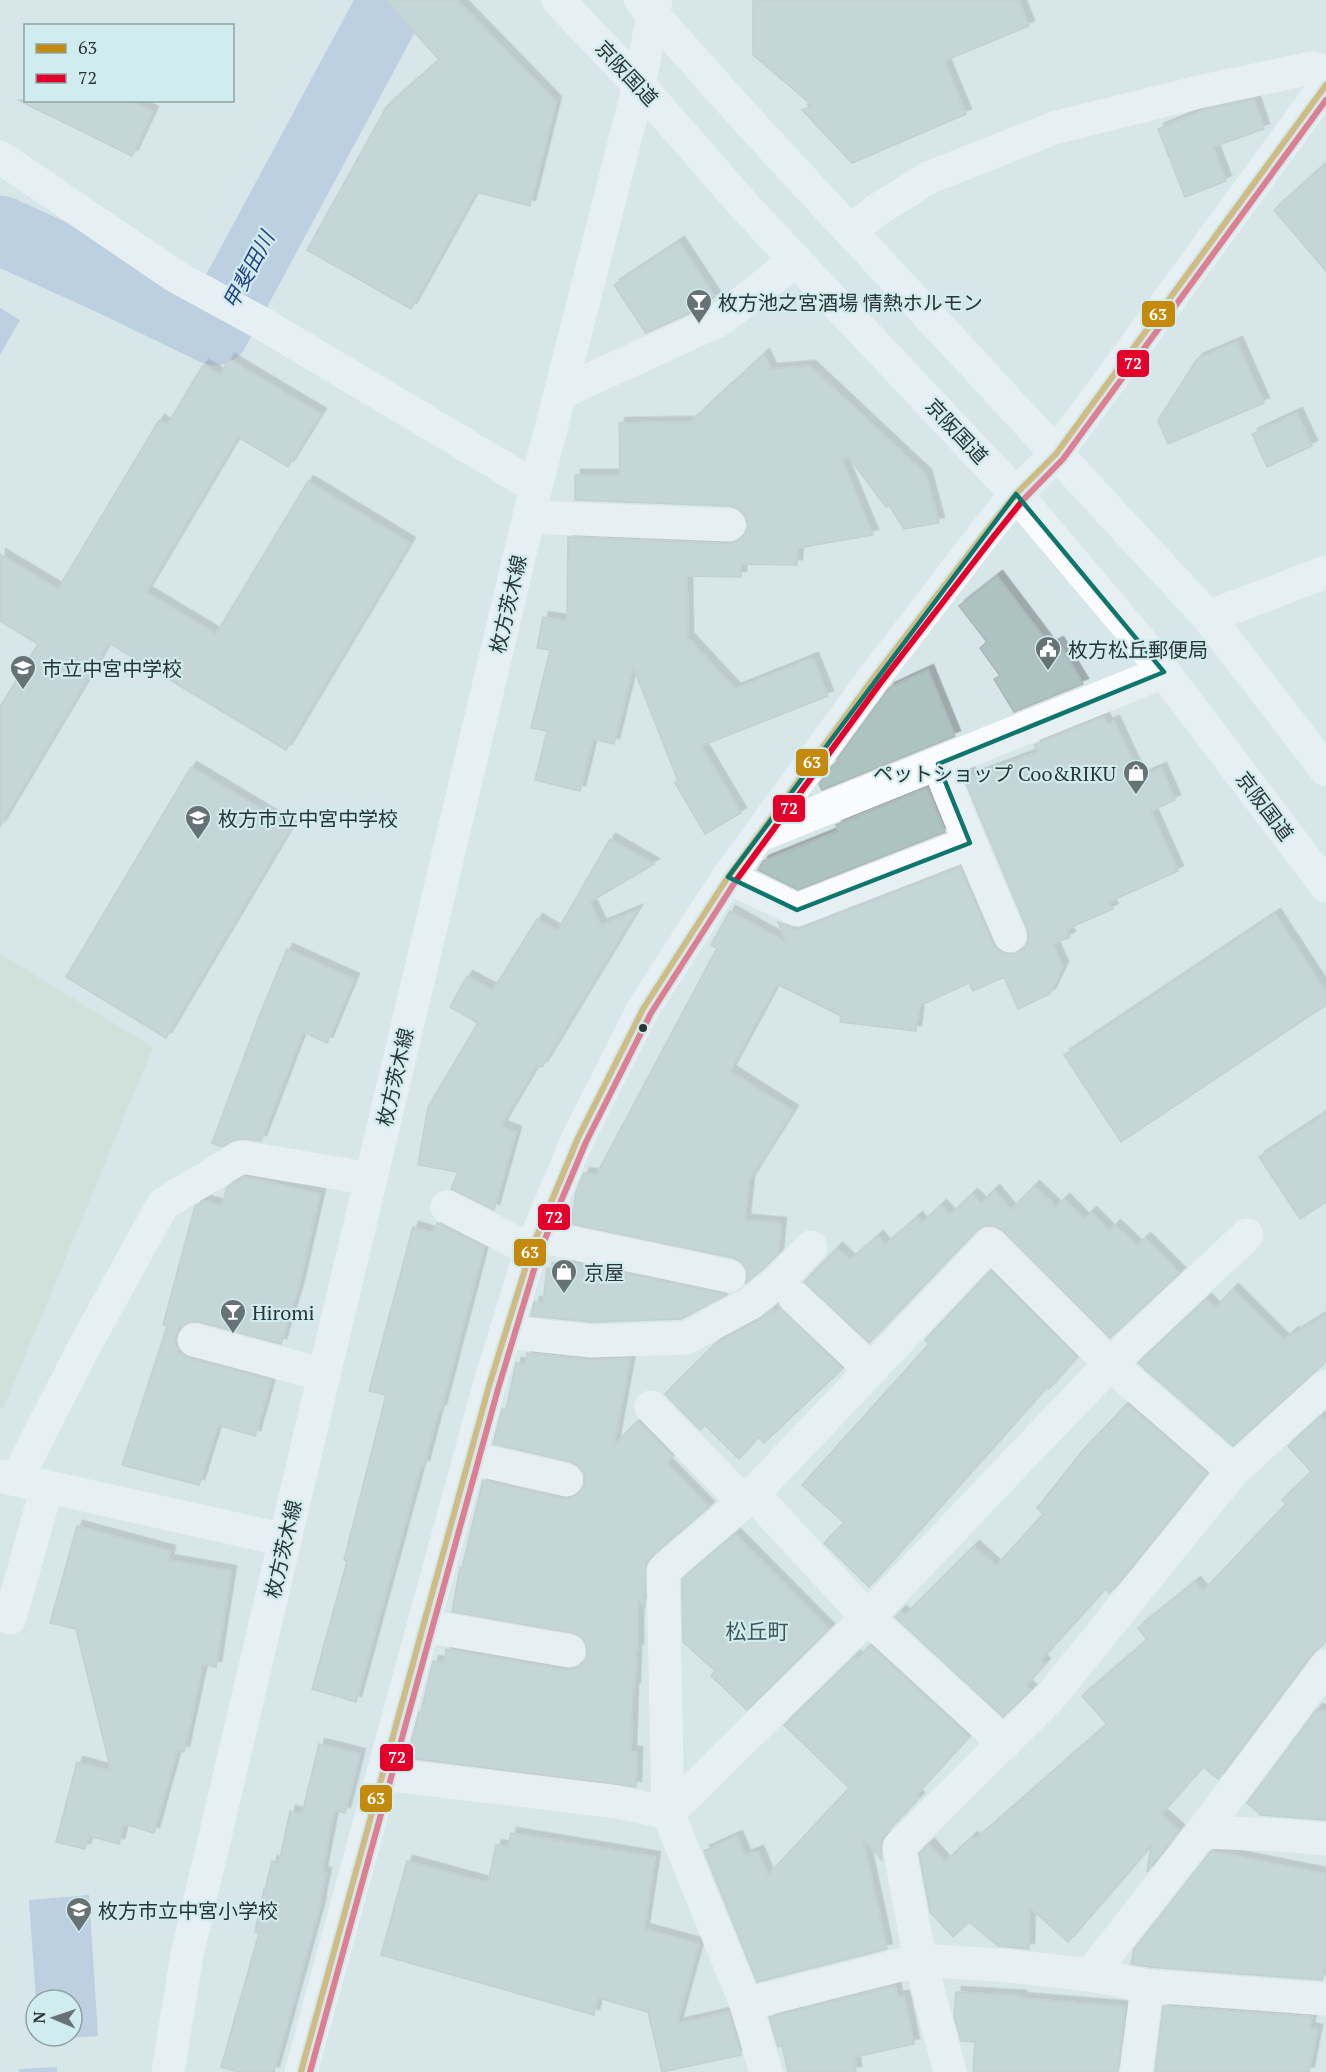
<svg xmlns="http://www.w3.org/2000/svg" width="1326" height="2072" font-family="'PT Serif','Noto Sans JP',serif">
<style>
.green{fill:#c5dcc9}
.water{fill:#9db5db}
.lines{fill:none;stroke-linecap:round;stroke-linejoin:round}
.river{stroke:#9db5db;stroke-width:69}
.building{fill:#adc3bf;stroke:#acb7b6;stroke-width:1.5;filter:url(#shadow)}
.minor{stroke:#f9fbfc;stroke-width:33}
.major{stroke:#f9fbfc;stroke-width:33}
.highway{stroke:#f9fbfc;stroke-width:33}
.bus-1-casing{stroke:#d1ecee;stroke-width:10}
.bus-2-casing{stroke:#d1ecee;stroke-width:10}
.bus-1{stroke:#c48a0d;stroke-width:6}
.bus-2{stroke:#e4002b;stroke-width:6}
.marked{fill:none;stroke:#0f766e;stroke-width:4.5;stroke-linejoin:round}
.bus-dot{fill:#2a3435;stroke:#d1ecee;stroke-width:2}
.labels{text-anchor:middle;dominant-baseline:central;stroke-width:4.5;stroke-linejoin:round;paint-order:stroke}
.street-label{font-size:20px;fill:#2a3435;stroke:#d1ecee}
.poi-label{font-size:20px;fill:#2a3435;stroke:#d1ecee;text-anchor:start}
.water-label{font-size:21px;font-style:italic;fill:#244385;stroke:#d1ecee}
.neighbourhood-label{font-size:21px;fill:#3e5557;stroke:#d1ecee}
.line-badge{stroke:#d1ecee;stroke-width:2}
.badge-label{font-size:16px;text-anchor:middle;font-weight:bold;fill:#fff}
</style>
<defs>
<filter id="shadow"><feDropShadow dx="5.5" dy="-5.5" stdDeviation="0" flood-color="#0004"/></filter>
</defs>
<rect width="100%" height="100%" fill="#d7e6e8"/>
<path class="green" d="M 0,954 L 153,1047 L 3,1409 L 0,1408 Z"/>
<g class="water">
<path d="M 0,308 L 20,320 L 0,355 Z"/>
<path d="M 89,1895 L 98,2036 L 39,2040 L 39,2036 L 72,2036 L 72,2000 L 36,2000 L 29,1900 Z"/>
<path d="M 57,2067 L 57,2072 L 19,2072 L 19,2069 Z"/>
</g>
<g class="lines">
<path class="river" d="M 0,230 L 114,282 L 215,331 L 393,0"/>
</g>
<g class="building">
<path d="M 386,0 L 457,0 L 556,102 L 530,206 L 476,192 L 411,309 L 307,250 L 387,106 L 439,60 Z"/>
<path d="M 753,0 L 1019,0 L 1029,26 L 944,61 L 966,114 L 852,163 L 802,110 L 813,106 L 753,55 Z"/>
<path d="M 1254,99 L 1264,129 L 1213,147 L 1226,181 L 1185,197 L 1158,129 L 1207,109 Z"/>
<path d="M 18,100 L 130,100 L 153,112 L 132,156 Z"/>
<path d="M 1326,163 L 1326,271 L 1274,210 Z"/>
<path d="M 679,242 L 715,297 L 690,313 L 646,333 L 614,285 Z"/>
<path d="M 1237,342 L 1264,403 L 1168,444 L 1158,420 L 1197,359 Z"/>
<path d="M 764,354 L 771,369 L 810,366 L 926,475 L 939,523 L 904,529 L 889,505 L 886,507 L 848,456 L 842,460 L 873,535 L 798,548 L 797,565 L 741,564 L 741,577 L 687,576 L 688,638 L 735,689 L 813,658 L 828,696 L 701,746 L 741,813 L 705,834 L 675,783 L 678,781 L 633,667 L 614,744 L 593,739 L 580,791 L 535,780 L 547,731 L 531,728 L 550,650 L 537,648 L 543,617 L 567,621 L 568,537 L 728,544 L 738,541 L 744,535 L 748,526 L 745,516 L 738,509 L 730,506 L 575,500 L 575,475 L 620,475 L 619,423 L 690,422 Z"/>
<path d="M 229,359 L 321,414 L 288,467 L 238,437 L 146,592 L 216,634 L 308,481 L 410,543 L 286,750 L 109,643 L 0,826 L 0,707 L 38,644 L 0,621 L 0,554 L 58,589 L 159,420 L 167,425 L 203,365 L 220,375 Z"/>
<path d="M 1297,413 L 1312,446 L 1267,467 L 1252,434 Z"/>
<path d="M 997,576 L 1050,646 L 1058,642 L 1083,684 L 1014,712 L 994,679 L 1000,676 L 980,648 L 987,642 L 959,606 Z"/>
<path d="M 928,670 L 955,736 L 822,790 L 819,784 L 833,765 L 839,763 L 837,759 L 889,688 Z"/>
<path d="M 1103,717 L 1107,724 L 1114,721 L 1140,777 L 1161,768 L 1175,800 L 1151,811 L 1178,871 L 1109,902 L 1113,909 L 1067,929 L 1070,937 L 1053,944 L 1063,967 L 1050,994 L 1018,1009 L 1004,977 L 973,991 L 969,983 L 919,1006 L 916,1031 L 840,1022 L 841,1016 L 777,984 L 730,1071 L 793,1111 L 749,1181 L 745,1220 L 781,1223 L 778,1254 L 765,1267 L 746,1283 L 747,1270 L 741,1262 L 733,1258 L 571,1224 L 576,1192 L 584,1173 L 596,1175 L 717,948 L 711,945 L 730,911 L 787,943 L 778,922 L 796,929 L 804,927 L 960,867 L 993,944 L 998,951 L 1007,954 L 1018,953 L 1025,948 L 1028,939 L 1027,929 L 962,774 L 969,771 L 971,777 L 1038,752 L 1034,745 Z"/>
<path d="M 191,767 L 291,827 L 166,1038 L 66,977 Z"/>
<path d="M 927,788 L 945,832 L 798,890 L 758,870 L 763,861 L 838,831 L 836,825 Z"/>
<path d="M 610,839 L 654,864 L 590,902 L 601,925 L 637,910 L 542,1067 L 537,1065 L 501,1126 L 516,1132 L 494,1210 L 451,1189 L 458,1172 L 418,1165 L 428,1107 L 478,1023 L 450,1007 L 467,976 L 493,990 L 537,919 L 557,931 Z"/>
<path d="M 1275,914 L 1326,992 L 1326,1005 L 1121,1142 L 1064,1055 Z"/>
<path d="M 287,949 L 354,979 L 327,1043 L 303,1032 L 261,1141 L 243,1139 L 232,1141 L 222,1147 L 212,1143 L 260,1014 Z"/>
<path d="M 1326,1113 L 1326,1202 L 1300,1219 L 1259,1157 Z"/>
<path d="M 245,1177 L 320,1194 L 299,1286 L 281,1344 L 199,1322 L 190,1322 L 180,1327 L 176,1335 L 176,1344 L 180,1353 L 189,1358 L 271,1380 L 255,1436 L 218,1425 L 199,1485 L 122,1465 L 167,1326 L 163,1325 L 195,1206 L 205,1201 L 222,1206 L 227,1187 Z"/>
<path d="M 1034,1186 L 1056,1207 L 1064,1199 L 1084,1219 L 1091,1212 L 1110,1231 L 1115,1225 L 1137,1246 L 1145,1238 L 1180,1273 L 1110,1338 L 1003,1231 L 994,1226 L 984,1226 L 976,1231 L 869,1343 L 804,1282 L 837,1248 L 850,1260 L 878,1236 L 885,1245 L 917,1217 L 922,1223 L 941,1205 L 950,1215 L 972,1194 L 981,1203 L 994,1190 L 1011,1210 Z"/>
<path d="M 437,1223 L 484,1247 L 441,1410 L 439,1409 L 424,1466 L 421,1465 L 356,1702 L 312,1689 L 347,1561 L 344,1560 L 386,1395 L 369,1391 L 413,1227 L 433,1233 Z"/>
<path d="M 566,1261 L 725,1294 L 728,1294 L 681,1319 L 592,1322 L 531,1316 L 534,1302 L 543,1303 L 547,1268 L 565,1270 Z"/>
<path d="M 990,1271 L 1077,1357 L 1049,1389 L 1047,1387 L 869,1587 L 824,1543 L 844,1523 L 802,1485 L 929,1344 L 925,1340 Z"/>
<path d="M 1233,1289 L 1284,1340 L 1293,1332 L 1294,1334 L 1326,1314 L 1326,1362 L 1233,1446 L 1138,1363 L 1206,1299 L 1215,1308 Z"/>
<path d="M 780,1308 L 842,1369 L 764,1443 L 758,1437 L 739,1459 L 705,1425 L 700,1430 L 665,1394 L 715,1344 L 760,1319 L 773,1309 L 772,1315 Z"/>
<path d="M 527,1353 L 589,1360 L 630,1359 L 614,1445 L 638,1421 L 673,1456 L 666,1463 L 709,1507 L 651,1557 L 646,1564 L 645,1607 L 638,1600 L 638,1650 L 636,1650 L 635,1688 L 633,1688 L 631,1752 L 637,1752 L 636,1787 L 409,1758 L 412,1739 L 419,1712 L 421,1712 L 433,1661 L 444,1663 L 446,1649 L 566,1670 L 576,1668 L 584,1663 L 587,1655 L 586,1644 L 581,1637 L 573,1633 L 452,1612 L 460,1567 L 462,1568 L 483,1480 L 562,1498 L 571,1498 L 579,1493 L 584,1485 L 584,1474 L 578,1466 L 571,1462 L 493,1444 L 502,1409 L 506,1410 L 516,1363 L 525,1365 Z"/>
<path d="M 1127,1404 L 1207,1473 L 1117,1585 L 1109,1593 L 1106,1588 L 1041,1660 L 1045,1664 L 1026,1685 L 1031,1690 L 1003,1717 L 895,1617 L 901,1611 L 905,1615 L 974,1546 L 996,1566 L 1043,1514 L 1037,1508 L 1084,1449 Z"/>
<path d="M 1321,1416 L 1326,1422 L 1326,1642 L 1311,1655 L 1218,1779 L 1203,1767 L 1161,1814 L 1179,1830 L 1147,1872 L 1151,1846 L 1068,1942 L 1030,1908 L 1029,1949 L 998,1946 L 969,1922 L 953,1937 L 930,1912 L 919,1853 L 929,1844 L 945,1862 L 972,1837 L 975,1840 L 1107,1724 L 1082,1696 L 1147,1640 L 1138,1628 L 1195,1582 L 1203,1591 L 1286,1504 L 1282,1500 L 1311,1472 L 1288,1446 Z"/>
<path d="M 77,1526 L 170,1551 L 168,1560 L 231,1571 L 216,1667 L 203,1664 L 184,1752 L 177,1751 L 154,1833 L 124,1824 L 119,1844 L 89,1836 L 85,1849 L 56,1842 L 77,1762 L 111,1771 L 76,1629 L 50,1623 Z"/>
<path d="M 735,1534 L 829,1629 L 747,1710 L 711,1676 L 715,1671 L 683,1642 L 682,1579 Z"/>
<path d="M 870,1645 L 969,1737 L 916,1795 L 919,1798 L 885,1834 L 881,1842 L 882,1860 L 863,1839 L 887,1949 L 757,1982 L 704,1851 L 737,1836 L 745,1856 L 758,1851 L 768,1875 L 849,1788 L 784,1725 L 855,1656 L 858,1658 Z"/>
<path d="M 1317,1709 L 1326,1712 L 1326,1820 L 1261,1815 L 1247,1803 Z"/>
<path d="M 319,1744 L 360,1754 L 345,1813 L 334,1810 L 322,1872 L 326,1873 L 320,1902 L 321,1902 L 274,2072 L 238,2072 L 221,2067 L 259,1933 L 255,1932 L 264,1889 L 265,1890 L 272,1861 L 279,1863 L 290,1811 L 302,1814 Z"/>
<path d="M 511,1833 L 655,1857 L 644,1929 L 699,1944 L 677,2024 L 729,2012 L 741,2055 L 662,2072 L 648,2012 L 598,1998 L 594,2015 L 381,1955 L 407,1861 L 488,1883 L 496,1845 L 508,1847 Z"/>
<path d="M 1211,1851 L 1326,1874 L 1326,1963 L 1322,1980 L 1149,1967 L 1131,1964 L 1134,1949 Z"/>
<path d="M 895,1986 L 897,1997 L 904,1996 L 914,2044 L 855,2057 L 856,2072 L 788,2072 L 782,2046 L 778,2047 L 769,2017 Z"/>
<path d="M 956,1992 L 1021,1996 L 1019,1998 L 1125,2007 L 1118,2072 L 973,2072 L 975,2042 L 961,2041 L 954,2016 Z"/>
<path d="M 1163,2006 L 1312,2017 L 1309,2028 L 1317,2030 L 1309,2072 L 1155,2072 Z"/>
</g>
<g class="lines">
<g class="minor">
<path d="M 0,157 L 175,276 L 263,324 L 536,487"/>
<path d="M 850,231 L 877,210 L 930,177 L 1054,128 L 1203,91 L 1312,68 L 1326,71"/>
<path d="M 560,393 L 720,320 L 796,260"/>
<path d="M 529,517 L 729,525"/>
<path d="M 1208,617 L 1326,572"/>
<path d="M 758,836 L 1164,672"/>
<path d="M 970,843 L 1010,936"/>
<path d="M 728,877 L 797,910 L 970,843 L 938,764"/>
<path d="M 447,1207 L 531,1250"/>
<path d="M 538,1236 L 729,1276"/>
<path d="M 795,1298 L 871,1370"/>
<path d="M 506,1332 L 591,1341 L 686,1338 L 751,1303 L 778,1281 L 811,1247"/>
<path d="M 194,1340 L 324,1375"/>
<path d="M 651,1407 L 744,1502"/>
<path d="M 470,1458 L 566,1480"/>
<path d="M 0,1476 L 285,1540"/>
<path d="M 16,1480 L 83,1349 L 163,1204 L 241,1157 L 371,1179"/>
<path d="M 753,1494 L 867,1617 L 1004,1743"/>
<path d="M 10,1618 L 47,1487"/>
<path d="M 425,1626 L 569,1651"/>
<path d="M 383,1774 L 618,1802 L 668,1813"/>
<path d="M 668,1813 L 874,1611 L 1110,1364 L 1247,1235"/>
<path d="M 1202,1832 L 1281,1835 L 1326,1839"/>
<path d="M 1090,1975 L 1147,1986 L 1326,1999"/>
<path d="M 746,2004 L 920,1960 L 1011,1966 L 1090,1975 L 1202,1832 L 1326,1666"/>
<path d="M 301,2072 L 489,1386 L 531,1250 L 578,1138 L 643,1009 L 728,877 L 872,680 L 987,530 L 1016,494 L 1056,454 L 1326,85"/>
<path d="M 766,2072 L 746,2004 L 668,1813 L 663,1571 L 753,1494 L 990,1244 L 1110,1364 L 1233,1471"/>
<path d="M 950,2072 L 920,1960 L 899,1847 L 1051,1696 L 1233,1471 L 1326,1386"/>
<path d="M 1136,2072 L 1147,1986"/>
</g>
<path class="major" d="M 168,2072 L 187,1955 L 324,1375 L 536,487 L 639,85"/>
<g class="highway">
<path d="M 558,0 L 639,85 L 749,211 L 1016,494 L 1141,642 L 1326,886"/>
<path d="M 640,0 L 750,123 L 1208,617 L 1326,770"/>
<path d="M 639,85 L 656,0"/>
</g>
<defs>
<path id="bus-1" d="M 301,2072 L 489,1386 L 531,1250 L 578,1138 L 643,1009 L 728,877 L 872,680 L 987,530 L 1016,494 L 1056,454 L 1326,85"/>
<path id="bus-2" d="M 310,2072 L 498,1389 L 539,1253 L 586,1142 L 651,1013 L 735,882 L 879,685 L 994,536 L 1023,500 L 1063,459 L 1326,100"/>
</defs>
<use href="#bus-1" class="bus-1-casing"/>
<use href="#bus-2" class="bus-2-casing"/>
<use href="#bus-1" class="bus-1"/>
<use href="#bus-2" class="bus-2"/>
</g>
<path d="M0 0H1326V2072H0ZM 1016,494 L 1164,672 L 938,764 L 970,843 L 797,910 L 728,877 Z" fill="#d7e6e8" fill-opacity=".55" fill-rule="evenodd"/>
<path class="marked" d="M 1016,494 L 1164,672 L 938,764 L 970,843 L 797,910 L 728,877 Z"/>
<defs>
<symbol id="bar-pin" viewBox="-11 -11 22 30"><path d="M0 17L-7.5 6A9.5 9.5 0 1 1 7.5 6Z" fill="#677274" stroke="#d1ecee"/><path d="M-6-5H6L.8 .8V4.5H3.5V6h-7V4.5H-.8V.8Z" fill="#fff"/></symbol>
<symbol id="civic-pin" viewBox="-11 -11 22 30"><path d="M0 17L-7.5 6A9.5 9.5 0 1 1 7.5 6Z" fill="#677274" stroke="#d1ecee"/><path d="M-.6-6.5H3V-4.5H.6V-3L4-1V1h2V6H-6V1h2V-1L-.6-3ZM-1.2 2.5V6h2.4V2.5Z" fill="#fff"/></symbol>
<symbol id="school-pin" viewBox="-11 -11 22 30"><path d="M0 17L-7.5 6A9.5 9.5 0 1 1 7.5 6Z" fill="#677274" stroke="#d1ecee"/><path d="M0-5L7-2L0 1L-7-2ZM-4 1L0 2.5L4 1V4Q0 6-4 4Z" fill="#fff"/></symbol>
<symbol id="shop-pin" viewBox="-11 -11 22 30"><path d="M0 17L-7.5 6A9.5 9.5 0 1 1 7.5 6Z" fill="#677274" stroke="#d1ecee"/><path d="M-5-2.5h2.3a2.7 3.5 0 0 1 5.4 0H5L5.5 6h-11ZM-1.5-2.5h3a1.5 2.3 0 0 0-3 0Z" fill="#fff"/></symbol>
</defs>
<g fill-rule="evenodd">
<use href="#bar-pin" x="684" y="287" width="30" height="40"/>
<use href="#civic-pin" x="1033" y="634" width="30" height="40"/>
<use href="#school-pin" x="8" y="653" width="30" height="40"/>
<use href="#shop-pin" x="1121" y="758" width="30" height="40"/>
<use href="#school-pin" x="183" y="803" width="30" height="40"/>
<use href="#shop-pin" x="549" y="1257" width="30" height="40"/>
<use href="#bar-pin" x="218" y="1297" width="30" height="40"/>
<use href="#school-pin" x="64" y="1895" width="30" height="40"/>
</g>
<circle class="bus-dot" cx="643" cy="1028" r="5"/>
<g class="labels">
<g class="street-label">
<text transform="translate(627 73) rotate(47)">京阪国道</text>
<text transform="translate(957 431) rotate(47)">京阪国道</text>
<text transform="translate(508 604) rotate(-77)">枚方茨木線</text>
<text transform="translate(1265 806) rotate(53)">京阪国道</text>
<text transform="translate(395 1077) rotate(-77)">枚方茨木線</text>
<text transform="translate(283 1549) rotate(-77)">枚方茨木線</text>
</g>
<g class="poi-label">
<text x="718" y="302">枚方池之宮酒場 情熱ホルモン</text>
<text x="1068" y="649">枚方松丘郵便局</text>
<text x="42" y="668">市立中宮中学校</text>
<text x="1116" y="773" text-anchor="end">ペットショップ Coo&amp;RIKU</text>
<text x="218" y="818">枚方市立中宮中学校</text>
<text x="584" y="1272">京屋</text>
<text x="252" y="1312">Hiromi</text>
<text x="98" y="1910">枚方市立中宮小学校</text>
</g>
<g class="water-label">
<text transform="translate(248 270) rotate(-62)">甲斐田川</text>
</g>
<g class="neighbourhood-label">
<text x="757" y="1631">松丘町</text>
</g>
</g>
<g class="line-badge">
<rect x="1141" y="300" width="35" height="28" rx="6" fill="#c48a0d"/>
<rect x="1116" y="349" width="34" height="29" rx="6" fill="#e4002b"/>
<rect x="795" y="748" width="34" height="29" rx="6" fill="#c48a0d"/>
<rect x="772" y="794" width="34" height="29" rx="6" fill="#e4002b"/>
<rect x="537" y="1203" width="34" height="28" rx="6" fill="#e4002b"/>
<rect x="513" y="1238" width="34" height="29" rx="6" fill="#c48a0d"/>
<rect x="379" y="1743" width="35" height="29" rx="6" fill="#e4002b"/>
<rect x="359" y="1784" width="34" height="29" rx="6" fill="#c48a0d"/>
</g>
<g class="badge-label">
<text x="1158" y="320">63</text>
<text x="1133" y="369">72</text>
<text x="812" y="768">63</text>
<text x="789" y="814">72</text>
<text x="554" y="1223">72</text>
<text x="530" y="1258">63</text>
<text x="397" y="1763">72</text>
<text x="376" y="1804">63</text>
</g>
<rect x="24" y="24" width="210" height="78" fill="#d1ecee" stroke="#8ea2a4" stroke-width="1.5"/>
<rect x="36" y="44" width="30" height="9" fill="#c48a0d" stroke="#8ea2a4" stroke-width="1.5"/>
<text x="78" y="54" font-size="18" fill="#2a3435">63</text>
<rect x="36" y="74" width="30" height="9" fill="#e4002b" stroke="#8ea2a4" stroke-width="1.5"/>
<text x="78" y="84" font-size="18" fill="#2a3435">72</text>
<g transform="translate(54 2018) rotate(272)"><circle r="28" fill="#d1ecee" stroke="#8ea2a4" stroke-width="1.5"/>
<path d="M0-4.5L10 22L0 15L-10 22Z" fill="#677274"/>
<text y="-9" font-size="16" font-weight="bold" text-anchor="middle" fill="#2a3435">N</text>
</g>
</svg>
